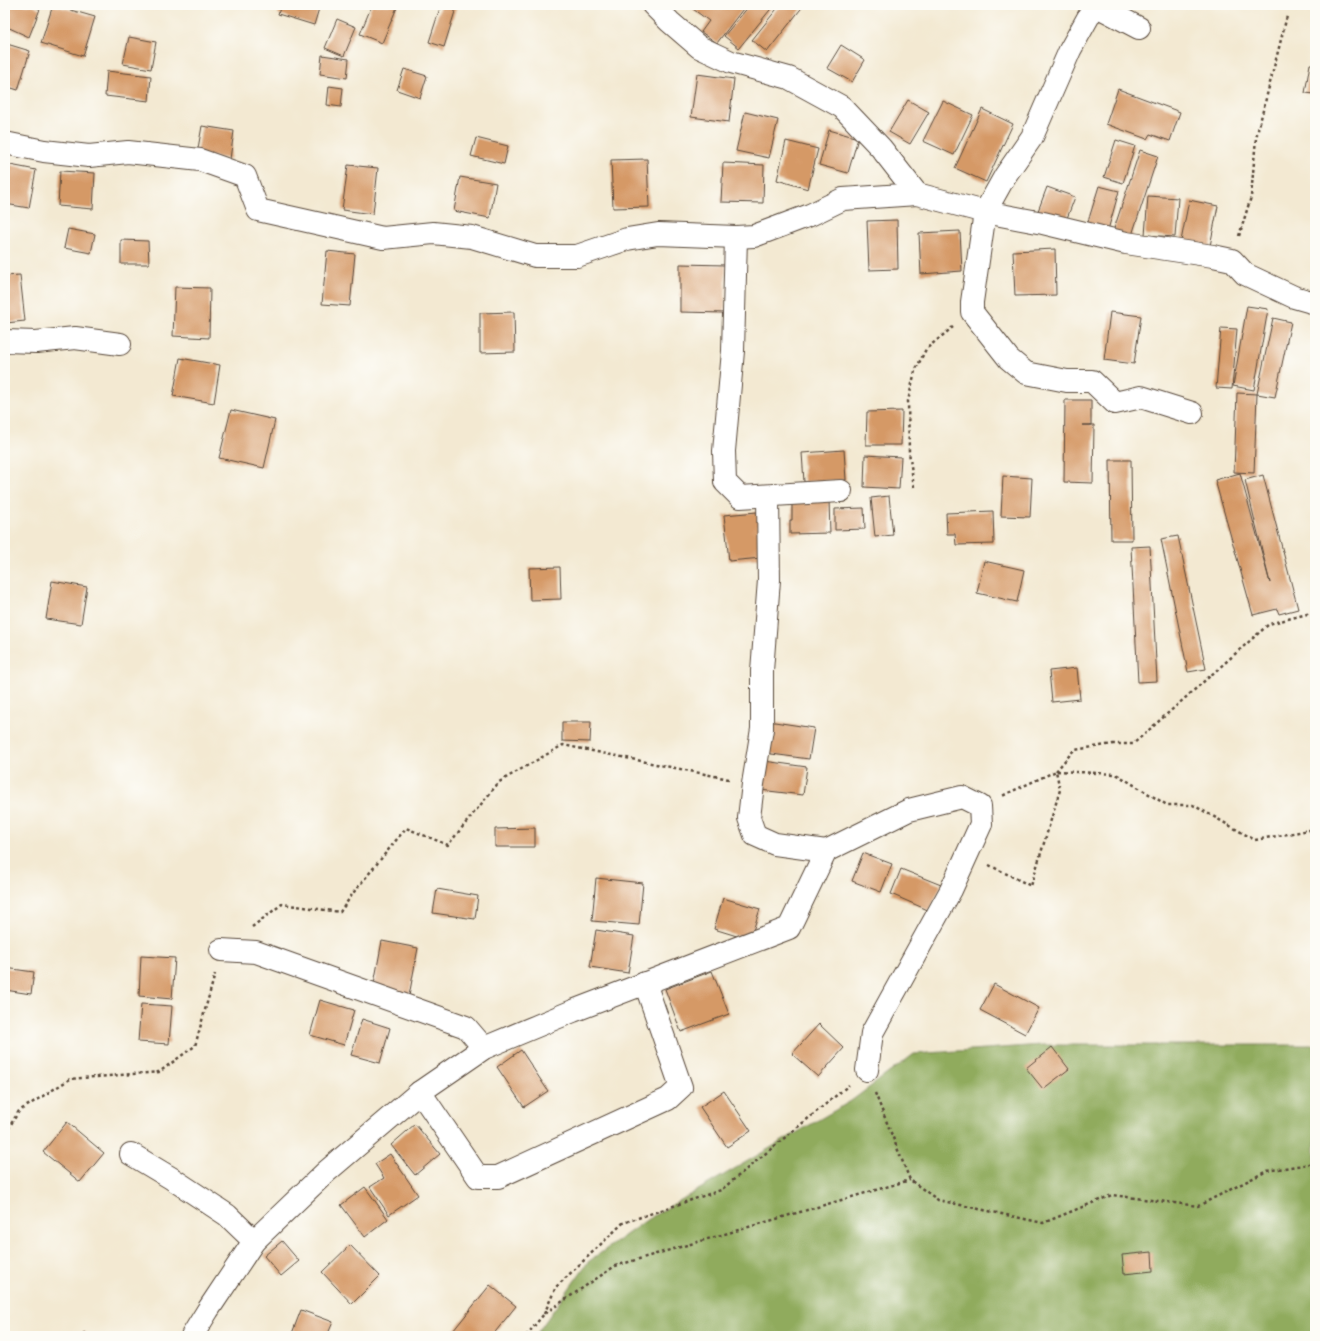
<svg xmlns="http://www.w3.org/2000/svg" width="1320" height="1341" font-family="Mali,sans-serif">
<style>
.forest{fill:#90ab5d;stroke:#666a3e}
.building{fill:#d59966}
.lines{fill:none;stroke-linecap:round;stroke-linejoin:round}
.minor-casing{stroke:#574739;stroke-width:24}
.path{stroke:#574739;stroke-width:2.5;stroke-dasharray:3 3;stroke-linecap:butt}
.minor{stroke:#fff;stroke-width:22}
</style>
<rect width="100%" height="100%" fill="#fdfcf7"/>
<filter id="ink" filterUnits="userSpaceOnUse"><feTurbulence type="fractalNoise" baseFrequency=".025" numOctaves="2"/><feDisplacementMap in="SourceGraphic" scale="8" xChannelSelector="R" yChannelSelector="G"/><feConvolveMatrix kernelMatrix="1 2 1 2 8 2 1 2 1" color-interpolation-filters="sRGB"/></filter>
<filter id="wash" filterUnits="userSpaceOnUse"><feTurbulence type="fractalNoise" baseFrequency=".012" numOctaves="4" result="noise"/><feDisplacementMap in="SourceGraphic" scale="16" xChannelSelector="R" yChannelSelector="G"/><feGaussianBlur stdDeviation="0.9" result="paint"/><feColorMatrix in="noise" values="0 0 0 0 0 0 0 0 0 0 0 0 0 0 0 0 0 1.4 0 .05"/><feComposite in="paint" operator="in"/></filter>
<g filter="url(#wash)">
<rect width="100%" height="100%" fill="#f3e9d2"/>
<path class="forest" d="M 1042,1045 L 1315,1045 L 1315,1336 L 535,1336 L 588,1262 L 648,1219 L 851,1101 L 914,1054 Z"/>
<g id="blocks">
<g class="building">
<path d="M 5,5 L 31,5 L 40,9 L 29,37 L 5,26 Z"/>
<path d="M 53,5 L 95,17 L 83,56 L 41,43 Z"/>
<path d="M 281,5 L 320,5 L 314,25 L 278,14 Z"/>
<path d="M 372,5 L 398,5 L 382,43 L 360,34 Z"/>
<path d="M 441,5 L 457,5 L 444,47 L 429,42 Z"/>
<path d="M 696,5 L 746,5 L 717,43 L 701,32 L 709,21 L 693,9 Z"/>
<path d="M 750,5 L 774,5 L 739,48 L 724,36 Z"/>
<path d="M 780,5 L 804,5 L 767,52 L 752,40 Z"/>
<path d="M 337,19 L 356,27 L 344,56 L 325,48 Z"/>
<path d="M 129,37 L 156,42 L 151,69 L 123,64 Z"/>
<path d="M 7,44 L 30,51 L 18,90 L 5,86 L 5,49 Z"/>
<path d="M 841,45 L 865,60 L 852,82 L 827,68 Z"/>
<path d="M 322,55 L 349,59 L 347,78 L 320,74 Z"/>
<path d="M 1310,64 L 1315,64 L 1315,94 L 1305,93 Z"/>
<path d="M 404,69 L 427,76 L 420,98 L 397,90 Z"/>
<path d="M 107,71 L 151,76 L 149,101 L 105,96 Z"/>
<path d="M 697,74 L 734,79 L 729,122 L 691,117 Z"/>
<path d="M 329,86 L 343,88 L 341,107 L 327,105 Z"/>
<path d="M 1118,89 L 1180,112 L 1170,141 L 1150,134 L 1147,139 L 1106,124 Z"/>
<path d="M 908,100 L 929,112 L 910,144 L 889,132 Z"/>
<path d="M 943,101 L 973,115 L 954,155 L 923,141 Z"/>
<path d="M 5,104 L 8,105 L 6,114 L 5,114 Z"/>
<path d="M 982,109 L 1013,124 L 986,182 L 955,168 Z"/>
<path d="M 745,112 L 778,120 L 769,158 L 736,151 Z"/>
<path d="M 202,126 L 234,131 L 230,159 L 197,154 Z"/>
<path d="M 829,130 L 858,138 L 848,173 L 819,165 Z"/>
<path d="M 476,138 L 508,146 L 504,164 L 471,156 Z"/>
<path d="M 1116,140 L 1135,146 L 1123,183 L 1104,177 Z"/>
<path d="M 786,141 L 818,149 L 808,189 L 777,180 Z"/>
<path d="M 1140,150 L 1158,156 L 1131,238 L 1113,232 Z"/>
<path d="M 647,159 L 649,207 L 613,208 L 611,160 Z"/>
<path d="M 723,163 L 764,165 L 763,203 L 721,202 Z"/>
<path d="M 5,164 L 36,170 L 29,208 L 5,204 Z"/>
<path d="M 348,165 L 378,168 L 373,214 L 342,210 Z"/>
<path d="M 60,171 L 95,173 L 93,209 L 58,206 Z"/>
<path d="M 460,177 L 496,183 L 490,218 L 454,211 Z"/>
<path d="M 1099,186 L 1119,191 L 1108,230 L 1087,225 Z"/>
<path d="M 1047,187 L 1075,197 L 1066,221 L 1038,211 Z"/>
<path d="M 1148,196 L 1178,198 L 1175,237 L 1145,235 Z"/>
<path d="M 1189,200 L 1218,206 L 1210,246 L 1181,241 Z"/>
<path d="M 897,220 L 898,269 L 869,270 L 867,221 Z"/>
<path d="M 68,229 L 95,234 L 91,253 L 64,248 Z"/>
<path d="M 960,231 L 962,271 L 921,274 L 919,233 Z"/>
<path d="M 121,240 L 148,241 L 149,264 L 121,264 Z"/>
<path d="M 1055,249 L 1056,295 L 1015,296 L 1013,251 Z"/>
<path d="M 327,251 L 355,254 L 350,306 L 322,304 Z"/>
<path d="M 680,264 L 726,265 L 725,313 L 680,312 Z"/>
<path d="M 20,275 L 25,321 L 6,323 L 5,276 Z"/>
<path d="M 175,287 L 210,288 L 209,338 L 173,336 Z"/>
<path d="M 1247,306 L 1268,309 L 1254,390 L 1233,386 Z"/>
<path d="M 514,312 L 515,352 L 480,353 L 480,313 Z"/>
<path d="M 1110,312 L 1141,316 L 1134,364 L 1104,360 Z"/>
<path d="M 1273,318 L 1291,322 L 1275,397 L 1257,394 Z"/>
<path d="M 1221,328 L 1237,329 L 1232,389 L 1216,388 Z"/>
<path d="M 180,358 L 220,365 L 214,403 L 173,396 Z"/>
<path d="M 1237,393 L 1257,394 L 1254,473 L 1234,472 Z"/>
<path d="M 1065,400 L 1091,400 L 1091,425 L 1082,425 L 1094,425 L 1093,483 L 1064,482 Z"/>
<path d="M 231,410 L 275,420 L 264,468 L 219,458 Z"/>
<path d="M 902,411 L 901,445 L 866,445 L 867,412 Z"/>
<path d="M 844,450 L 846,480 L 804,482 L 802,453 Z"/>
<path d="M 865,455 L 901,457 L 899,489 L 864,487 Z"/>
<path d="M 1110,460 L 1131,460 L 1132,540 L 1111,540 Z"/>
<path d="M 1240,473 L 1270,583 L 1245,480 L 1263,475 L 1298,609 L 1279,614 L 1277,609 L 1253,615 L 1215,480 Z"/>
<path d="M 1003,476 L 1032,478 L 1030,517 L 1001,516 Z"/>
<path d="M 889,496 L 893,535 L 875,537 L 871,498 Z"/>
<path d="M 829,500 L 830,533 L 790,534 L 790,520 L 792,520 L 792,502 Z"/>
<path d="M 864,508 L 865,529 L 835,530 L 835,509 Z"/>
<path d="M 993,511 L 994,544 L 956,545 L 955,534 L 947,534 L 946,513 Z"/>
<path d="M 757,512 L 762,558 L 729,561 L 724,515 Z"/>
<path d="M 1178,536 L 1206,669 L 1188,672 L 1161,539 Z"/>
<path d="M 1150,546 L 1157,681 L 1138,682 L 1131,547 Z"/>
<path d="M 984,561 L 1024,570 L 1017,602 L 977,593 Z"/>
<path d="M 560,567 L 561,599 L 530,600 L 529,568 Z"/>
<path d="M 52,581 L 87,587 L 81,624 L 46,619 Z"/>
<path d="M 1077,668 L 1080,699 L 1052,702 L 1049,671 Z"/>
<path d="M 768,721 L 814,728 L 809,759 L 764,753 Z"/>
<path d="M 562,722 L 591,722 L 590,742 L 562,741 Z"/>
<path d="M 764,761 L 807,767 L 803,795 L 760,790 Z"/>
<path d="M 535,828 L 535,847 L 495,847 L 495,829 Z"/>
<path d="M 863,853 L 892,864 L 881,892 L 852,881 Z"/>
<path d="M 901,869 L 941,885 L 930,911 L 891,894 Z"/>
<path d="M 596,878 L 643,883 L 639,925 L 592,921 Z"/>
<path d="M 437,889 L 478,896 L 475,919 L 433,913 Z"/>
<path d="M 723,898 L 760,909 L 750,940 L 714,929 Z"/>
<path d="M 596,930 L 634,936 L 628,973 L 590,967 Z"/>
<path d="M 382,941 L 418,948 L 409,996 L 373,989 Z"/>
<path d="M 141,956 L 175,958 L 172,999 L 139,996 Z"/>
<path d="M 5,968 L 34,972 L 31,994 L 5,990 Z"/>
<path d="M 712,971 L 729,1014 L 681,1032 L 665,989 Z"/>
<path d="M 994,984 L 1039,1008 L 1025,1034 L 980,1010 Z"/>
<path d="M 320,1000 L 354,1010 L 344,1045 L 310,1035 Z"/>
<path d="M 141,1004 L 172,1006 L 169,1044 L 138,1042 Z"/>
<path d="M 362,1019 L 390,1028 L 380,1063 L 351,1055 Z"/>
<path d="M 819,1024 L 844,1048 L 818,1077 L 792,1054 Z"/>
<path d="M 1052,1047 L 1069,1069 L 1043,1089 L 1026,1068 Z"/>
<path d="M 521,1050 L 548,1091 L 524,1107 L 497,1067 Z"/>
<path d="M 724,1091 L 751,1131 L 727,1147 L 700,1107 Z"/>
<path d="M 67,1122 L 104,1153 L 80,1182 L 43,1152 Z"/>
<path d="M 415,1124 L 440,1154 L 415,1175 L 391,1145 Z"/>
<path d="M 390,1154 L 418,1195 L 389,1215 L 370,1187 L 384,1178 L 375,1164 Z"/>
<path d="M 365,1187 L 388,1219 L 365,1237 L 341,1205 Z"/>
<path d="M 282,1241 L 299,1261 L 281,1276 L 264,1256 Z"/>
<path d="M 350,1245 L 380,1276 L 352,1304 L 322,1272 Z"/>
<path d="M 1152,1252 L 1153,1271 L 1124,1274 L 1122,1255 Z"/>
<path d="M 490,1285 L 516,1306 L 492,1336 L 449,1336 Z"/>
<path d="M 301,1310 L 333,1322 L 327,1336 L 291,1336 Z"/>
<path d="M 84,1332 L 90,1336 L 81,1336 Z"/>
</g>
</g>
</g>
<g filter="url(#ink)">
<use href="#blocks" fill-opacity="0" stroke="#574739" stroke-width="1"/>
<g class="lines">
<defs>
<g id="minor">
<path d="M 653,5 L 670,22 L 699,47 L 731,62 L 789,78 L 842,107 L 881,148 L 917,194 L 985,212 L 1043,223 L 1126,243 L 1213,256 L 1232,260 L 1245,274 L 1294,297 L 1315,303"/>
<path d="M 1095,5 L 1070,50 L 1032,137 L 1005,176 L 985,212 L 972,302 L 972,312 L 1009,359 L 1026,373 L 1067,381 L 1092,381 L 1115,403 L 1141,397 L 1192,413"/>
<path d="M 1095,5 L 1139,28"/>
<path d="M 5,143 L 44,151 L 89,156 L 128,152 L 200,160 L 245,176 L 258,210 L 383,238 L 433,233 L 472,237 L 535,256 L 577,256 L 627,239 L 658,234 L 736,237 L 754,236 L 810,215 L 843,199 L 917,194"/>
<path d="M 736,237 L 733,351 L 724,451 L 725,482 L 740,497 L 841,491"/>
<path d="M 5,341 L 36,342 L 75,338 L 120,344"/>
<path d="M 826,851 L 909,810 L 962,797 L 980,806 L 981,824 L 951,890 L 872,1033 L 867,1070"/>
<path d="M 221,950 L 256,952 L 466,1027 L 484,1048"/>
<path d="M 420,1092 L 478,1177 L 498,1177 L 668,1099 L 681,1087 L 645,983"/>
<path d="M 131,1154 L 171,1178 L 227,1215 L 254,1241"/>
<path d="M 192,1336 L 208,1310 L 254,1241 L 326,1172 L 420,1092 L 484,1048 L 573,1011 L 789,928 L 826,851 L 775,844 L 755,835 L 749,818 L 753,784 L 762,729 L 762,671 L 769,580 L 768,496"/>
</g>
</defs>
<use href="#minor" class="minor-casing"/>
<g class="path">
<path d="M 1239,236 L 1251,197 L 1256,138 L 1287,16"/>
<path d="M 914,487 L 909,452 L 908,401 L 915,371 L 926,349 L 953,327"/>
<path d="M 1056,771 L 1074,750 L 1113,744 L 1133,744 L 1269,624 L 1315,612"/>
<path d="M 1057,771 L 1116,774 L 1167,805 L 1193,805 L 1255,840 L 1315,829"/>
<path d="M 989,865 L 1031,886 L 1060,790 L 1056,771 L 1002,796"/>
<path d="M 252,927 L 282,904 L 340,912 L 354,892 L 406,828 L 448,845 L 499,782 L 563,745 L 729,779"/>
<path d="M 875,1093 L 910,1180 L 938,1200 L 1043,1223 L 1112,1195 L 1198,1206 L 1267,1171 L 1315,1163"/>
<path d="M 5,1134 L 19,1111 L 70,1079 L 159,1072 L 195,1046 L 215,974"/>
<path d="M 544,1314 L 556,1287 L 623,1223 L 721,1190 L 849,1085"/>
<path d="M 526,1336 L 544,1314 L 615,1266 L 910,1180"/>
</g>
<use href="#minor" class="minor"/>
</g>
</g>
<rect width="1320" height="1341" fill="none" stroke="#fdfcf7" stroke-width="20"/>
</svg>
